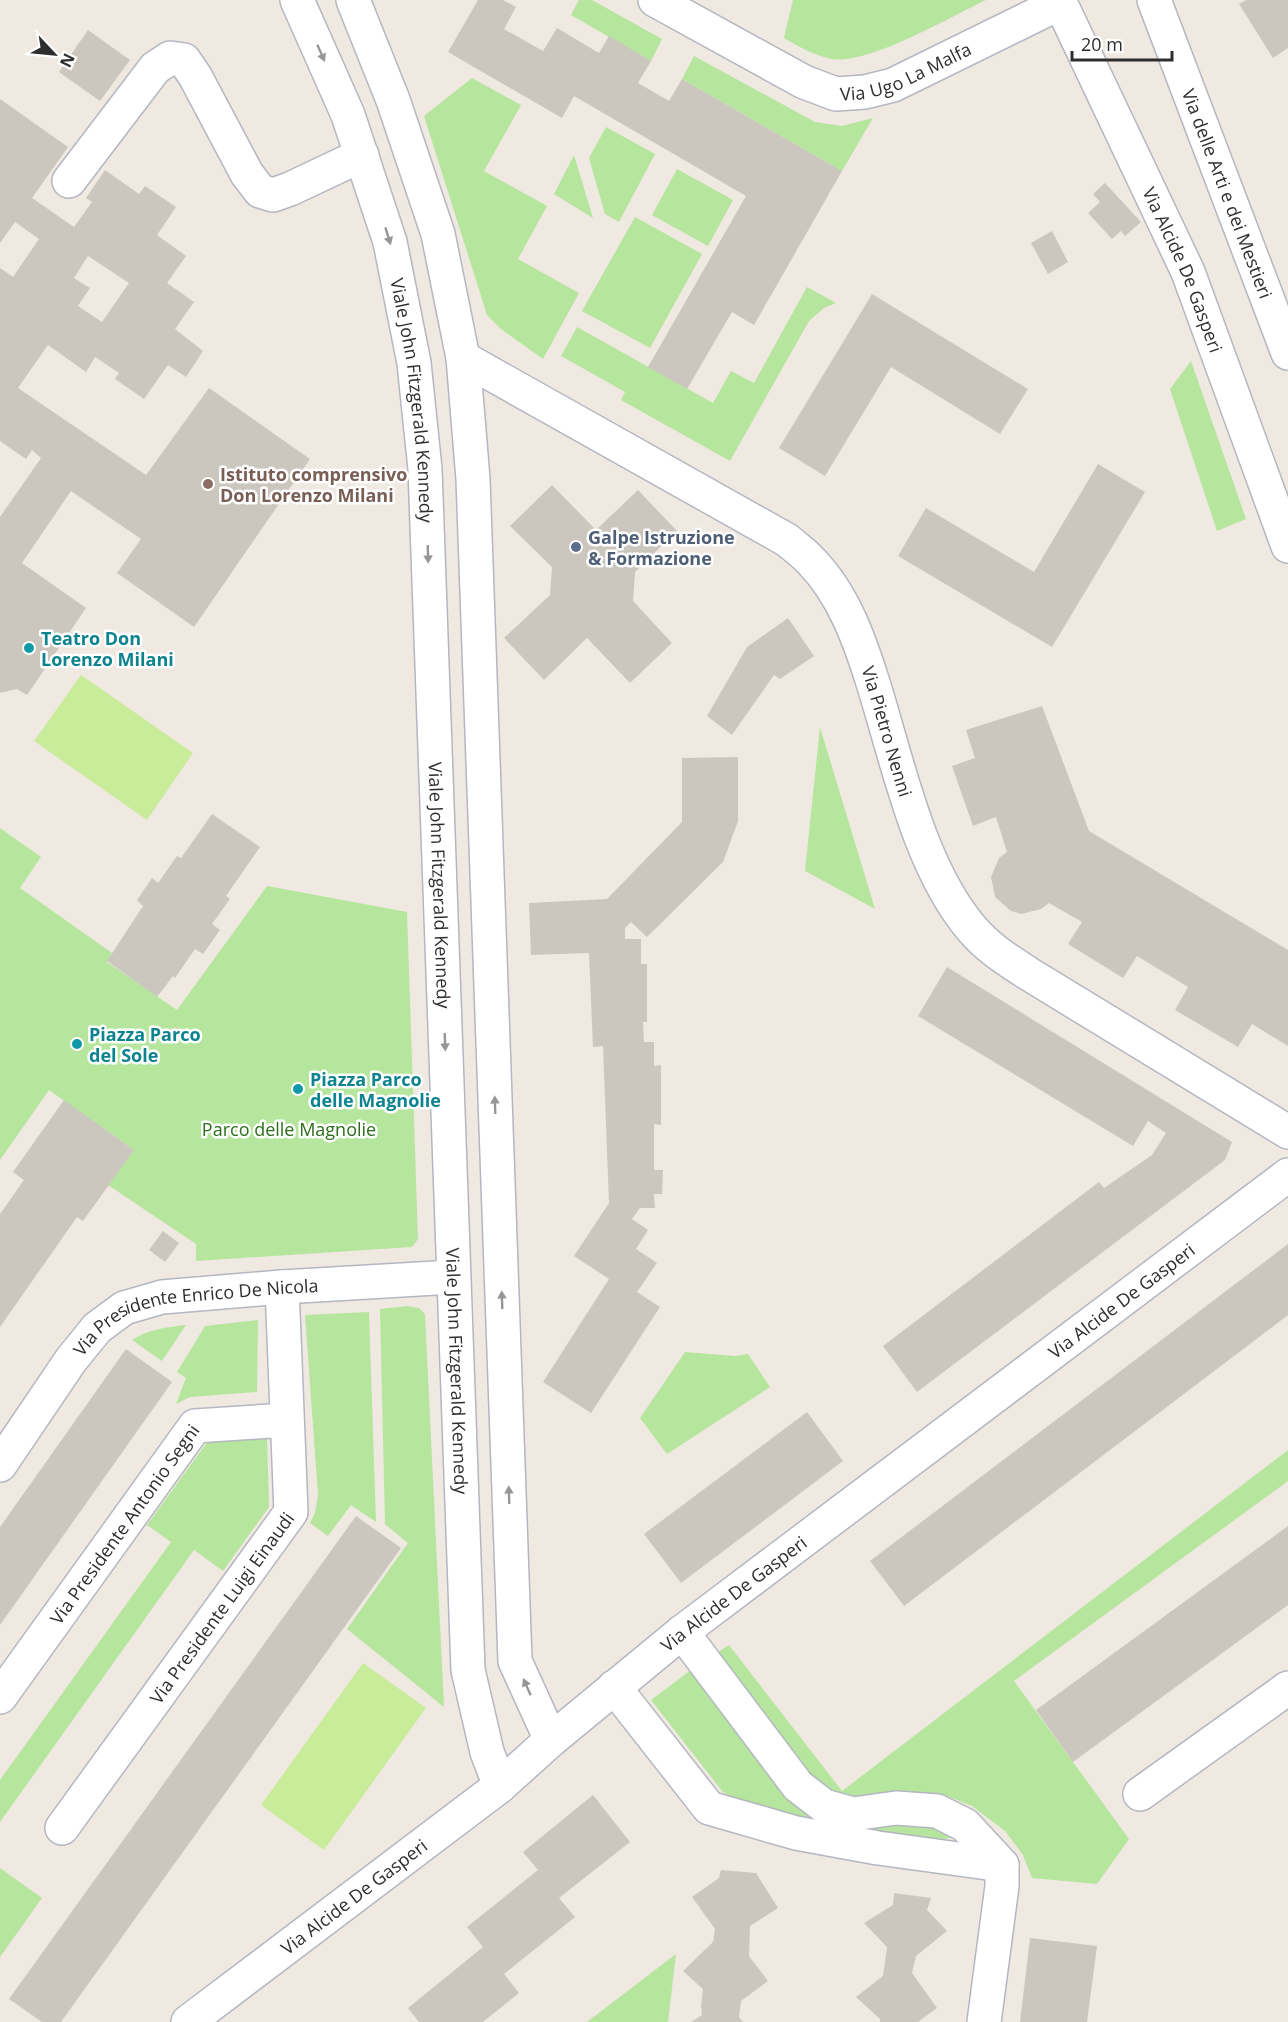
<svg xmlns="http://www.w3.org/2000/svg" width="1288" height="2022" font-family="'Open Sans',sans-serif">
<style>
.green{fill:#b6e59e}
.pitch{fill:#c9ec9a}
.building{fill:#cbc7bf;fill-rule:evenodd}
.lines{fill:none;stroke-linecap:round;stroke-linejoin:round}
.minor-casing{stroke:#b4b7c1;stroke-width:36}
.minor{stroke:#fff;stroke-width:33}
.oneway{fill:#969696}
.education-dot{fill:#8d6e63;stroke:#fff;stroke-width:2}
.service-dot{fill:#5c6f8a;stroke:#fff;stroke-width:2}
.culture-dot{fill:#0f9aa8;stroke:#fff;stroke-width:2}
.labels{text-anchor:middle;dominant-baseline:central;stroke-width:5;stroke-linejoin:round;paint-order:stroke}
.street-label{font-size:18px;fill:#2e2e2e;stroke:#fff}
.education-label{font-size:18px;font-weight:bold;fill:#785e54;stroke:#fff;text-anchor:start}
.service-label{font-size:18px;font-weight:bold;fill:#4e5e75;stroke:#fff;text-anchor:start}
.culture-label{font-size:18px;font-weight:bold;fill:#0d838f;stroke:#fff;text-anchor:start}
.park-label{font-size:18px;fill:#2c6e1b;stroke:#fff}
</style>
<rect width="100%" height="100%" fill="#efe9e1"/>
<g class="green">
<path d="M 579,0 L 592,0 L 662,39 L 651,61 L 571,15 Z"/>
<path d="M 793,0 L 986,0 C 950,17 869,65 831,59 C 814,55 799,47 784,38 Z"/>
<path d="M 694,56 L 815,122 L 842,126 L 873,118 L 842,171 L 682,79 Z"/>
<path d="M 472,78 L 521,105 L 484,171 L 547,206 L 518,259 L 579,293 L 543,359 L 501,329 L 487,315 L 424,116 Z"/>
<path d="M 606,127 L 655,154 L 619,222 L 605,214 L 589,158 Z"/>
<path d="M 574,155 L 593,218 L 554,194 Z"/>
<path d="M 677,169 L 733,200 L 708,246 L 652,215 Z"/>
<path d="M 635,217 L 702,254 L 650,348 L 582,311 Z"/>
<path d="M 807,287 L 836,303 L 824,308 L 809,321 L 730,461 L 621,400 L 625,392 L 561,356 L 577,327 L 713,403 L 731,371 L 754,383 Z"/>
<path d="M 1191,361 L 1246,519 L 1217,531 L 1170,389 Z"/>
<path d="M 820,727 L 875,909 L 805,871 Z"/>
<path d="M 0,828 L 41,857 L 20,888 L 112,953 L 107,962 L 177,1010 L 267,886 L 407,912 L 418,1239 L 412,1247 L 196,1261 L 196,1244 L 108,1185 L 134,1150 L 49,1090 L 0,1160 Z"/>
<path d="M 407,1306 L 419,1308 L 425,1314 L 444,1707 L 347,1629 L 408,1543 L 385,1524 L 380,1309 Z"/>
<path d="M 369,1312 L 376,1522 L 351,1505 L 328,1536 L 310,1523 L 315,1513 L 318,1495 L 305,1315 Z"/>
<path d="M 258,1320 L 257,1392 L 190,1397 L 176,1404 L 186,1378 L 177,1372 L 205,1326 Z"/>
<path d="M 186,1325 L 162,1361 L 132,1340 C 149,1329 167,1327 186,1325 Z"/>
<path d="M 685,1352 L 735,1356 L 748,1354 L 770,1387 L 667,1454 L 640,1418 Z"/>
<path d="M 267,1439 L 269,1507 L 223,1571 L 194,1550 L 0,1822 L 0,1780 L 171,1542 L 147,1525 L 208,1441 Z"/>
<path d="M 1288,1450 L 1288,1481 L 1014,1681 L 1129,1839 L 1097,1884 L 1032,1878 L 1023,1855 L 1005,1831 L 972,1806 L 947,1796 L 913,1795 L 859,1806 L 821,1792 L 712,1656 L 729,1645 L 842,1791 Z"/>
<path d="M 691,1670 L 774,1773 L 940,1825 L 956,1836 L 923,1845 L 743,1806 L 722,1791 L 651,1700 Z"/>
<path d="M 0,1868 L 42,1898 L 0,1957 Z"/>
<path d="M 676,1954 L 668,2022 L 587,2022 Z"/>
</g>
<g class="pitch">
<path d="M 81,675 L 193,753 L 147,820 L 34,741 Z"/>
<path d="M 363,1663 L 426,1708 L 324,1850 L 261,1805 Z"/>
</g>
<g class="building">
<path d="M 478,0 L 503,0 L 516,7 L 504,29 L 543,51 L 557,28 L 599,53 L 609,36 L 651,61 L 638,83 L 669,101 L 682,79 L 842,171 L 754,325 L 732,312 L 687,389 L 648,367 L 746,196 L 574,96 L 562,118 L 448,52 Z"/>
<path d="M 1246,0 L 1288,0 L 1288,48 L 1273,58 L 1239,4 Z"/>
<path d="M 88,30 L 130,60 L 100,101 L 59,72 Z"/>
<path d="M 0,99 L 68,147 L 32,198 L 74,227 L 92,202 L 86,198 L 105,170 L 139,194 L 145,186 L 176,207 L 157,235 L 186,256 L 167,283 L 194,302 L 175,329 L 203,351 L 186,377 L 168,365 L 144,399 L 115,379 L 119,373 L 95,357 L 86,372 L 48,345 L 18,388 L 146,475 L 209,388 L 310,459 L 194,627 L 117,573 L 141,539 L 71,491 L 22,563 L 86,608 L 27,695 L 17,689 L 0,693 L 0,517 L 41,458 L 32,450 L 26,459 L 0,441 L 0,268 L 13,277 L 39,239 L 15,222 L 0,243 ZM 88,256 L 129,283 L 102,322 L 78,306 L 90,288 L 74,278 Z"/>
<path d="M 1105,183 L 1141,222 L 1125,236 L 1121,231 L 1112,239 L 1088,213 L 1100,202 L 1093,194 Z"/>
<path d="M 1052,231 L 1068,262 L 1048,274 L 1031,243 Z"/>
<path d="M 872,294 L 1028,389 L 1000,434 L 891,367 L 825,476 L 779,448 Z"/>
<path d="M 1098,464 L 1145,492 L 1052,647 L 898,556 L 926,508 L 1034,572 Z"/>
<path d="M 552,485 L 596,530 L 638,490 L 677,531 L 635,572 L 633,601 L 672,643 L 630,683 L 587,638 L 544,680 L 504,638 L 550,595 L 552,567 L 510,526 Z"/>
<path d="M 788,618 L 814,656 L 780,679 L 774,675 L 732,735 L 707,716 L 747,647 Z"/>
<path d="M 1042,706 L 1089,831 L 1288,950 L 1288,1046 L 1252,1024 L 1238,1047 L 1175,1010 L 1188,987 L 1137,956 L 1123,978 L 1068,944 L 1082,922 L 1049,903 L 1041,909 L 1021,914 L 1011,911 L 995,897 L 991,877 L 999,858 L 1007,852 L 996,817 L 973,826 L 952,766 L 975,758 L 966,730 Z"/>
<path d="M 738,757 L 738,821 L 723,862 L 647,937 L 631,922 L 625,928 L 625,939 L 641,939 L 641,964 L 647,964 L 647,1022 L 643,1022 L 644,1042 L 654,1042 L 654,1066 L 661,1065 L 661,1125 L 654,1124 L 654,1170 L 663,1170 L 662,1194 L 654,1194 L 655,1208 L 640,1208 L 632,1219 L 648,1230 L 636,1249 L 657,1263 L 637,1292 L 660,1307 L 591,1413 L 543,1382 L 609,1279 L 574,1256 L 609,1203 L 603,1046 L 593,1047 L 589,953 L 531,955 L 529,903 L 607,899 L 682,822 L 682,758 Z"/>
<path d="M 212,814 L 260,847 L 226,896 L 230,899 L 212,924 L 220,930 L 203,954 L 195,949 L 175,978 L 173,976 L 157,997 L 107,961 L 143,906 L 137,900 L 152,878 L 158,883 L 177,856 L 181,858 Z"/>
<path d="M 947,967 L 1232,1142 L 1225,1160 L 917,1392 L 883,1346 L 1099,1182 L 1104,1188 L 1152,1155 L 1166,1133 L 1148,1121 L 1133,1146 L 918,1016 Z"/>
<path d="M 64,1100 L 134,1150 L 83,1221 L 77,1217 L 0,1327 L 0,1214 L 24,1180 L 13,1172 Z"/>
<path d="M 163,1231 L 179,1243 L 165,1262 L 149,1250 Z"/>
<path d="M 1288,1244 L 1288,1315 L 904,1606 L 870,1561 Z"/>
<path d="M 126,1349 L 172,1382 L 0,1625 L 0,1527 Z"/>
<path d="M 807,1412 L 843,1461 L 681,1583 L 644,1534 Z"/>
<path d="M 356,1516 L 401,1548 L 61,2022 L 42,2022 L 9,1999 Z"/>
<path d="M 1288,1526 L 1288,1605 L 1073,1762 L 1036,1710 Z"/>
<path d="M 593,1795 L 630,1842 L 559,1898 L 575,1917 L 504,1974 L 519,1993 L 483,2022 L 419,2022 L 408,2008 L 483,1947 L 467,1927 L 538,1870 L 523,1852 Z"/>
<path d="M 721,1870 L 756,1873 L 778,1908 L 750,1926 L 749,1956 L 768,1981 L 741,2001 L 739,2017 L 743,2022 L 691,2022 L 702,2015 L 701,2006 L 703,1989 L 683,1971 L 713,1942 L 715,1929 L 692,1897 L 719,1878 Z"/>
<path d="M 894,1893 L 931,1898 L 927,1910 L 947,1931 L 916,1956 L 912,1973 L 937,2008 L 918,2022 L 880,2022 L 880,2019 L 856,1997 L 883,1976 L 887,1947 L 864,1923 L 893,1905 Z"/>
<path d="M 1030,1938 L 1097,1946 L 1087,2022 L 1020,2022 Z"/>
</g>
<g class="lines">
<defs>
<g id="minor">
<path id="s1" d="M 297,0 L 348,115 L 390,242 L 414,363 L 425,469 L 468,1670 L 487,1752 L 500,1786"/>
<path d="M 353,0 L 393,100 L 438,234 L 463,358 L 473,479 L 515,1661 L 551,1740"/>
<path id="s2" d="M 655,0 L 804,82 L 836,94 L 865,92 L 893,85 L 1060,3"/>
<path id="s3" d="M 1059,0 L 1188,272 L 1288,546"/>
<path id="s4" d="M 1154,0 L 1288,353"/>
<path d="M 69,181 L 155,68 L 170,58 L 184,60 L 195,76 L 247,174 L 260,191 L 273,195 L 290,189 L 362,155"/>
<path id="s5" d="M 463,358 L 787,540 C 795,547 804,553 811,561 C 844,595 860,641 874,686 C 898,763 919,867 972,929 C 988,948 1009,961 1029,974 L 1288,1132"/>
<path id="s6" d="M 0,1465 L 71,1360 L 97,1328 L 124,1308 L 162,1297 L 282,1287 L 453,1277"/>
<path d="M 682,1632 L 798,1786 L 824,1806 L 853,1814 L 896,1808 L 937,1811 L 965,1825 L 1002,1865 L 1002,1886 L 984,2022"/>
<path d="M 614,1687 L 709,1808 L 796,1833 L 878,1848 L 1002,1865"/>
<path id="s7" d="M 0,1697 L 195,1426 L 286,1420"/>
<path d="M 1140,1794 L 1288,1688"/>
<path id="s8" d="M 62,1828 L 291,1512 L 282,1287"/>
<path id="s9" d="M 188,2022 L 500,1786 L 551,1740 L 682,1632 L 1288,1175"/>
</g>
</defs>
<use href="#minor" class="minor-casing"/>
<use href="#minor" class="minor"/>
</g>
<defs><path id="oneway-solid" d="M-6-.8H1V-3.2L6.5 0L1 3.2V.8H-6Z" transform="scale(1.5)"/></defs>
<g class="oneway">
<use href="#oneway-solid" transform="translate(321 53) rotate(66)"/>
<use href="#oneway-solid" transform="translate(388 236) rotate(73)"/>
<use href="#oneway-solid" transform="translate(428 554) rotate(88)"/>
<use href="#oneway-solid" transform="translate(445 1042) rotate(88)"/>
<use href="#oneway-solid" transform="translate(495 1105) rotate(-92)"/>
<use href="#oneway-solid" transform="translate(502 1300) rotate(-92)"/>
<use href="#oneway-solid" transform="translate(509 1495) rotate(-92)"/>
<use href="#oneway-solid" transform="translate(527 1687) rotate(-114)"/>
</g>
<circle class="education-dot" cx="208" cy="484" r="6"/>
<circle class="service-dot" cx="576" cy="547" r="6"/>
<g class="culture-dot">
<circle cx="29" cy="648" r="6"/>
<circle cx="77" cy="1044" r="6"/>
<circle cx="298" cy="1089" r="6"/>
</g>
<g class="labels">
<g class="street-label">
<text stroke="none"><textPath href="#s2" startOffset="278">Via Ugo La Malfa</textPath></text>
<text stroke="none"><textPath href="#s4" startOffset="207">Via delle Arti e dei Mestieri</textPath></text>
<text stroke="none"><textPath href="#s3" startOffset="297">Via Alcide De Gasperi</textPath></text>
<text stroke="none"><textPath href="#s1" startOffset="420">Viale John Fitzgerald Kennedy</textPath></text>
<text stroke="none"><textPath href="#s5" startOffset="592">Via Pietro Nenni</textPath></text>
<text stroke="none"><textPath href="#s1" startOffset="906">Viale John Fitzgerald Kennedy</textPath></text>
<text stroke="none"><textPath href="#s9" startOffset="1180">Via Alcide De Gasperi</textPath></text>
<text stroke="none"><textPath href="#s6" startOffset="267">Via Presidente Enrico De Nicola</textPath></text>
<text stroke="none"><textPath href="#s1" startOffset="1392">Viale John Fitzgerald Kennedy</textPath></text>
<text stroke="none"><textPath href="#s7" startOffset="213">Via Presidente Antonio Segni</textPath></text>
<text stroke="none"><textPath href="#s9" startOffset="694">Via Alcide De Gasperi</textPath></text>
<text stroke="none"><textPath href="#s8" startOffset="272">Via Presidente Luigi Einaudi</textPath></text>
<text stroke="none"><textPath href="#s9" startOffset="208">Via Alcide De Gasperi</textPath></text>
</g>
<g class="education-label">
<text x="220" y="474">Istituto comprensivo<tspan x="220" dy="21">Don Lorenzo Milani</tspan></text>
</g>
<g class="service-label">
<text x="588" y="537">Galpe Istruzione<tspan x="588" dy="21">&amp; Formazione</tspan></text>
</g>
<g class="culture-label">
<text x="41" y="638">Teatro Don<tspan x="41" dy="21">Lorenzo Milani</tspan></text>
<text x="89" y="1034">Piazza Parco<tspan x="89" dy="21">del Sole</tspan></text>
<text x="310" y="1079">Piazza Parco<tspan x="310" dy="21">delle Magnolie</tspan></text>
</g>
<g class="park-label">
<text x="289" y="1129">Parco delle Magnolie</text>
</g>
</g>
<g transform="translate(54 54) rotate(116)" stroke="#ffffff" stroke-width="4.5" paint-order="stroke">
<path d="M0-4.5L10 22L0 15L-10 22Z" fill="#2e2e2e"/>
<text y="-9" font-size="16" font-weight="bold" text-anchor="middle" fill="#2e2e2e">N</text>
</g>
<path d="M1072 51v9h100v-9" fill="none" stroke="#2e2e2e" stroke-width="3"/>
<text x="1081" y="51" font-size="18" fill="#2e2e2e" stroke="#ffffff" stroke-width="4.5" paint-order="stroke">20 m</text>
</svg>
